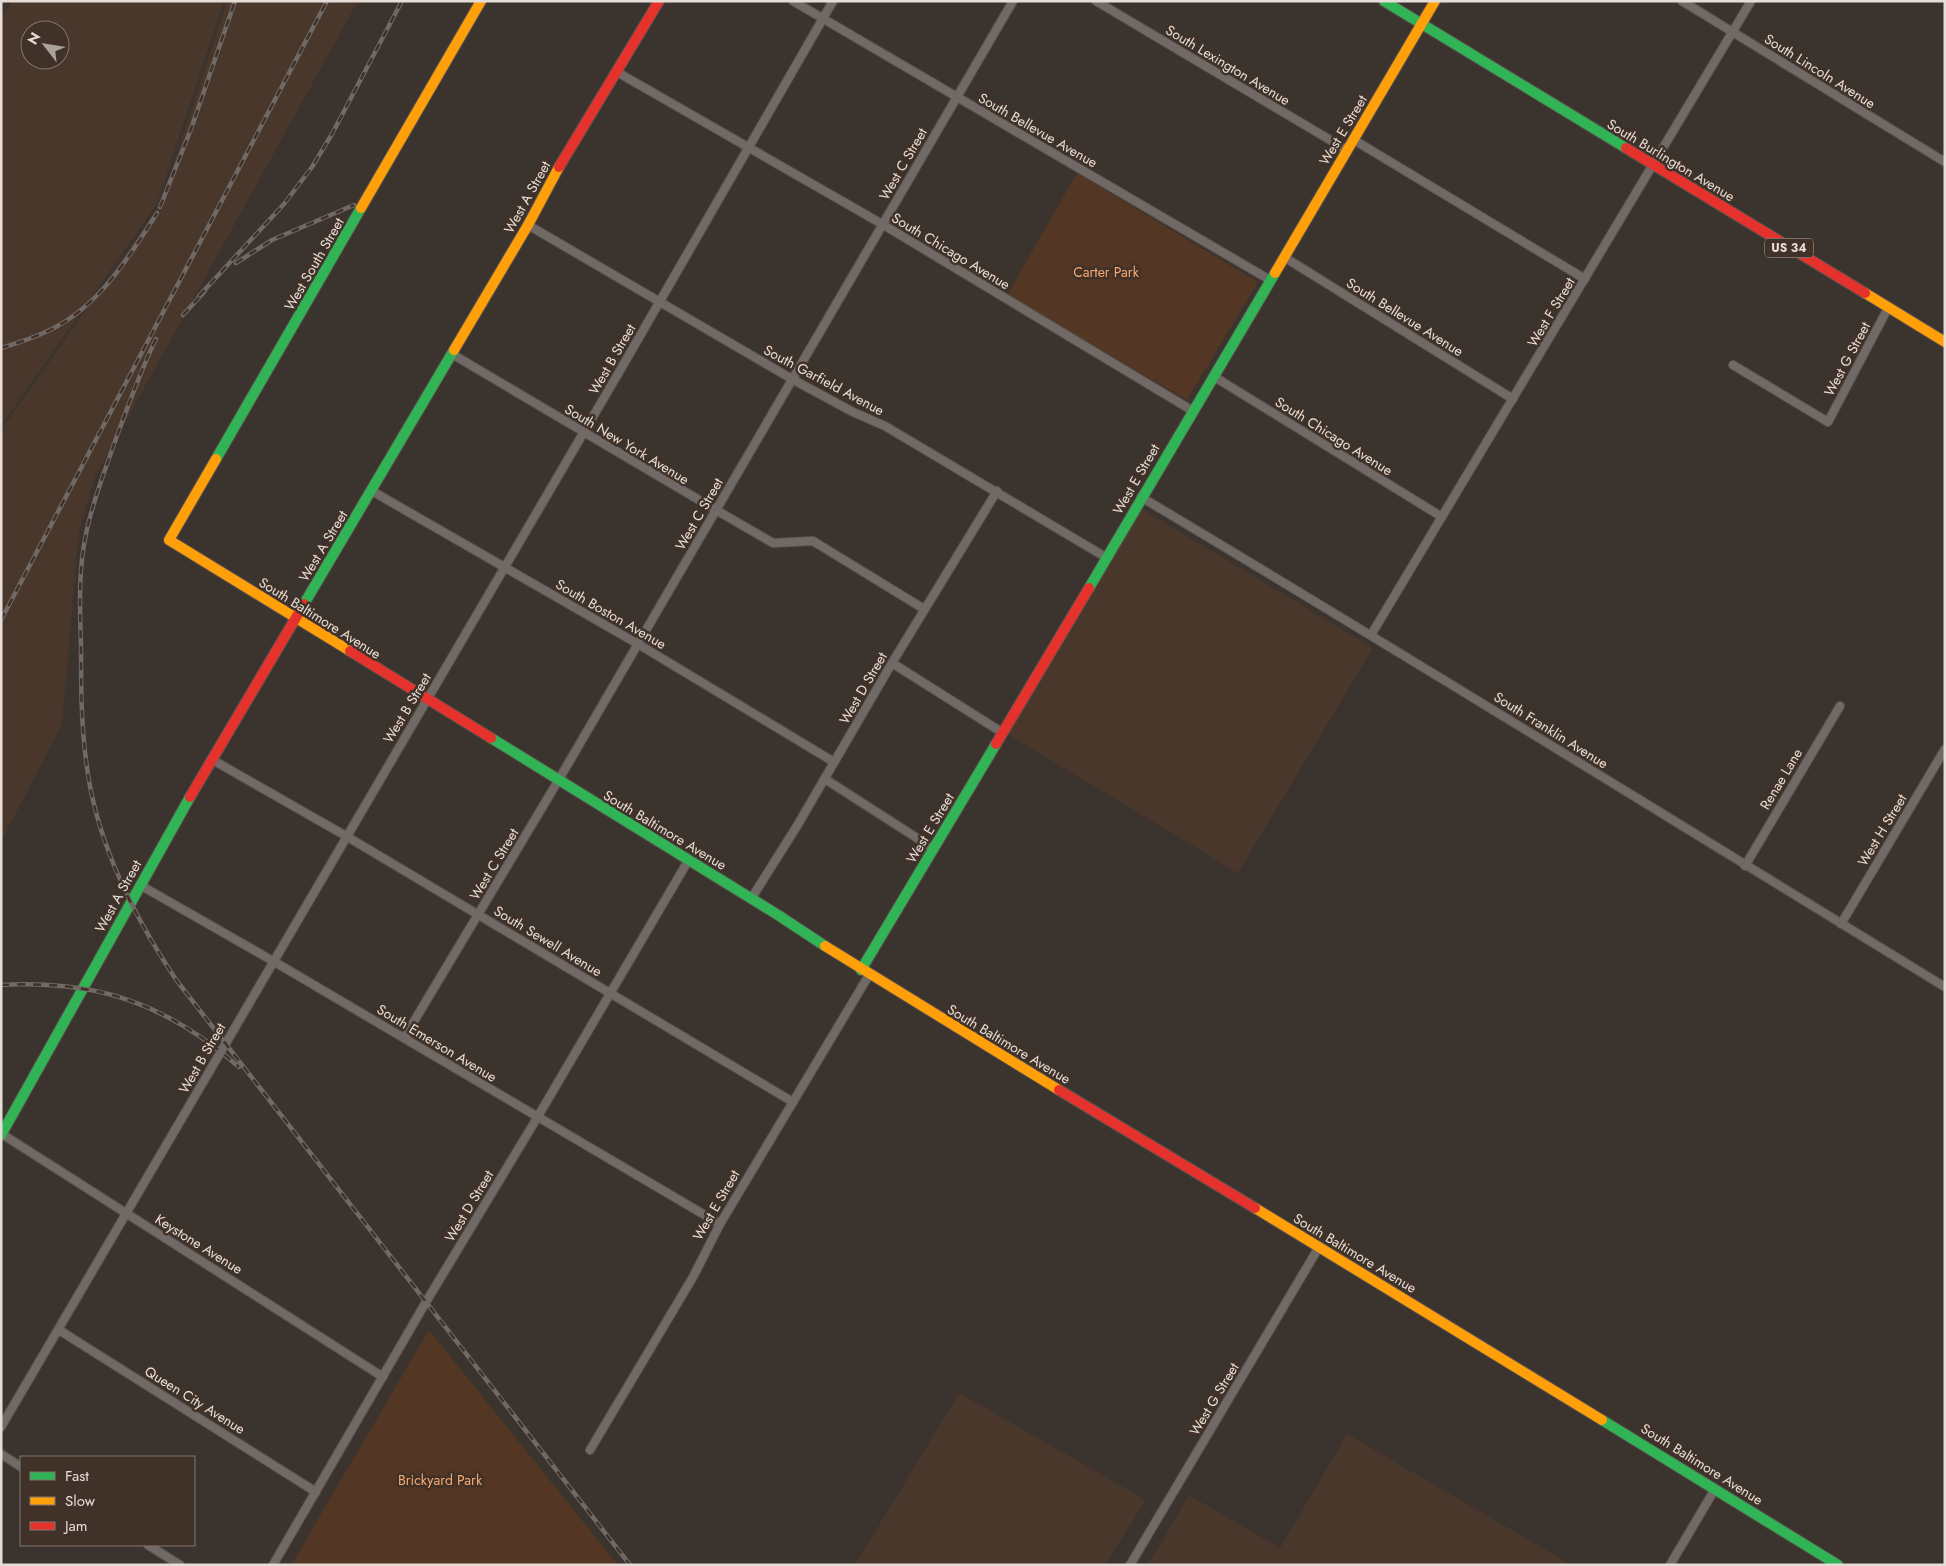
<svg xmlns="http://www.w3.org/2000/svg" width="1946" height="1566" font-family="Jost,sans-serif">
<style>
.built{fill:#4a372b;fill-rule:evenodd}
.green{fill:#533623}
.lines{fill:none;stroke-linecap:round;stroke-linejoin:round}
.street-casing{stroke:#59524c;stroke-width:10}
.fast-casing{stroke:#59524c;stroke-width:12}
.slow-casing{stroke:#59524c;stroke-width:12}
.jam-casing{stroke:#59524c;stroke-width:12}
.street{stroke:#706965;stroke-width:8}
.fast{stroke:#30b455;stroke-width:10}
.slow{stroke:#ff9f0a;stroke-width:10}
.jam{stroke:#e5322d;stroke-width:10}
.rail-casing{stroke:#706965;stroke-width:4.5}
.rail{stroke:#403228;stroke-width:2.5;stroke-dasharray:8;stroke-linecap:butt}
.labels{text-anchor:middle;dominant-baseline:central;stroke-width:5;stroke-linejoin:round;paint-order:stroke}
.shield{fill:#403228;stroke:#b4aaa2;stroke-width:1}
.shield-label{font-size:12px;font-weight:bold;fill:#e6ddd6}
.street-label{font-size:14px;fill:#e6ddd6;stroke:#403228}
.park-label{font-size:14px;fill:#f9a970;stroke:#403228}
</style>
<rect width="100%" height="100%" fill="#3a332e"/>
<g class="built">
<path d="M 12,1 L 224,1 L 157,204 L 1,426 L 1,18 ZM 30,30 L 60,30 L 60,60 L 30,60 Z"/>
<path d="M 227,1 L 358,1 L 95,477 L 79,532 L 62,725 L 1,842 L 1,430 L 157,209 L 165,190 Z"/>
<path d="M 1142,509 L 1373,648 L 1238,873 L 1007,734 Z"/>
<path d="M 959,1393 L 1146,1500 L 1105,1565 L 855,1565 Z"/>
<path d="M 1347,1434 L 1572,1565 L 1148,1565 L 1189,1495 L 1280,1548 Z"/>
</g>
<g class="green">
<path d="M 1077,173 L 1258,282 L 1187,400 L 1007,295 Z"/>
<path d="M 429,1330 L 618,1565 L 291,1565 Z"/>
</g>
<g class="lines">
<defs>
<g id="street">
<path d="M 793,1 L 1270,280"/>
<path d="M 1096,1 L 1347,150"/>
<path d="M 1682,1 L 1945,162"/>
<path d="M 617,72 L 882,224 L 1193,411"/>
<path d="M 1354,140 L 1585,279"/>
<path d="M 528,225 L 792,379 L 853,412 L 885,426 L 1107,558"/>
<path d="M 1284,257 L 1513,399"/>
<path d="M 452,354 L 716,510 L 773,543 L 813,541 L 924,609"/>
<path d="M 1733,365 L 1828,422 L 1888,308"/>
<path d="M 1213,376 L 1442,517"/>
<path d="M 372,491 L 638,644 L 834,762"/>
<path d="M 1141,497 C 1411,658 1677,823 1945,987"/>
<path d="M 1371,635 L 1751,1"/>
<path d="M 892,663 L 1003,733"/>
<path d="M 211,759 L 346,836 L 793,1102"/>
<path d="M 825,779 L 934,849"/>
<path d="M 1745,866 L 1840,706"/>
<path d="M 140,885 L 273,961 L 720,1224"/>
<path d="M 751,899 L 797,826 L 892,663 L 997,491"/>
<path d="M 1841,924 L 1945,749"/>
<path d="M 404,1038 L 558,781 L 1013,1"/>
<path d="M 2,1134 L 383,1377"/>
<path d="M 59,1330 L 316,1492"/>
<path d="M 1,1427 L 622,367 L 833,1"/>
<path d="M 590,1450 L 693,1277 L 720,1224 L 869,975"/>
<path d="M 1,1454 L 21,1467"/>
<path d="M 148,1545 L 180,1565"/>
<path d="M 273,1565 L 426,1302 L 537,1118 L 688,861"/>
<path d="M 1130,1565 L 1319,1247"/>
<path d="M 1670,1565 L 1715,1489"/>
</g>
<g id="fast">
<path d="M 1384,1 L 1626,148"/>
<path d="M 216,459 L 361,208"/>
<path d="M 1089,588 L 1275,273"/>
<path d="M 304,604 L 454,350"/>
<path d="M 491,738 L 778,915 L 825,946"/>
<path d="M 861,970 L 996,744"/>
<path d="M 1,1135 L 190,797"/>
<path d="M 1602,1420 L 1838,1565"/>
</g>
<g id="slow">
<path d="M 361,208 L 481,1"/>
<path d="M 1275,273 L 1435,1"/>
<path d="M 1865,293 L 1945,342"/>
<path d="M 454,350 L 528,225 L 559,167"/>
<path d="M 216,459 L 169,540 L 350,651"/>
<path d="M 825,946 L 1059,1090"/>
<path d="M 1255,1208 L 1602,1420"/>
</g>
<g id="jam">
<path d="M 1626,148 L 1865,293"/>
<path d="M 559,167 L 659,1"/>
<path d="M 350,651 L 491,738"/>
<path d="M 996,744 L 1089,588"/>
<path d="M 190,797 L 304,604"/>
<path d="M 1059,1090 L 1255,1208"/>
</g>
</defs>
<use href="#street" class="street-casing"/>
<use href="#fast" class="fast-casing"/>
<use href="#slow" class="slow-casing"/>
<use href="#jam" class="jam-casing"/>
<use href="#street" class="street"/>
<use href="#fast" class="fast"/>
<use href="#slow" class="slow"/>
<use href="#jam" class="jam"/>
<defs>
<g id="rail">
<path d="M 160,207 L 191,129 L 235,1"/>
<path d="M 236,263 L 272,240 L 354,205"/>
<path d="M 199,296 L 284,204 L 312,167 L 332,134 L 402,1"/>
<path d="M 183,315 L 205,291"/>
<path d="M 156,339 C 139,374 126,411 113,447 C 103,476 92,504 86,534 C 78,571 80,609 81,647 C 81,684 81,722 86,760 C 95,840 132,914 177,981 L 630,1565"/>
<path d="M 1,348 C 18,343 36,337 52,329 C 100,305 129,257 157,213"/>
<path d="M 1,620 L 327,1"/>
<path d="M 1,985 C 97,980 166,1003 239,1067"/>
</g>
</defs>
<use href="#rail" class="rail-casing"/>
<use href="#rail" class="rail"/>
</g>
<g class="labels">
<rect class="shield" x="1765" y="238.5" width="48" height="19" rx="4"/>
<g class="shield-label">
<text x="1789" y="248">US 34</text>
</g>
<g class="street-label">
<text transform="translate(1228 65) rotate(31)">South Lexington Avenue</text>
<text transform="translate(1820 71) rotate(32)">South Lincoln Avenue</text>
<text transform="translate(1038 130) rotate(30)">South Bellevue Avenue</text>
<text transform="translate(1343 130) rotate(-59)">West E Street</text>
<text transform="translate(1671 160) rotate(31)">South Burlington Avenue</text>
<text transform="translate(903 164) rotate(-60)">West C Street</text>
<text transform="translate(527 197) rotate(-61)">West A Street</text>
<text transform="translate(951 251) rotate(31)">South Chicago Avenue</text>
<text transform="translate(314 264) rotate(-60)">West South Street</text>
<text transform="translate(1551 312) rotate(-59)">West F Street</text>
<text transform="translate(1405 317) rotate(32)">South Bellevue Avenue</text>
<text transform="translate(612 359) rotate(-60)">West B Street</text>
<text transform="translate(1847 359) rotate(-62)">West G Street</text>
<text transform="translate(824 380) rotate(28)">South Garfield Avenue</text>
<text transform="translate(1334 436) rotate(32)">South Chicago Avenue</text>
<text transform="translate(627 444) rotate(31)">South New York Avenue</text>
<text transform="translate(1136 479) rotate(-60)">West E Street</text>
<text transform="translate(699 514) rotate(-60)">West C Street</text>
<text transform="translate(323 546) rotate(-59)">West A Street</text>
<text transform="translate(611 614) rotate(30)">South Boston Avenue</text>
<text transform="translate(320 618) rotate(32)">South Baltimore Avenue</text>
<text transform="translate(863 688) rotate(-60)">West D Street</text>
<text transform="translate(407 708) rotate(-59)">West B Street</text>
<text transform="translate(1551 730) rotate(32)">South Franklin Avenue</text>
<text transform="translate(1781 779) rotate(-59)">Renae Lane</text>
<text transform="translate(930 828) rotate(-59)">West E Street</text>
<text transform="translate(665 830) rotate(31)">South Baltimore Avenue</text>
<text transform="translate(1882 830) rotate(-59)">West H Street</text>
<text transform="translate(494 864) rotate(-59)">West C Street</text>
<text transform="translate(118 896) rotate(-61)">West A Street</text>
<text transform="translate(548 941) rotate(31)">South Sewell Avenue</text>
<text transform="translate(437 1043) rotate(31)">South Emerson Avenue</text>
<text transform="translate(1009 1044) rotate(31)">South Baltimore Avenue</text>
<text transform="translate(202 1058) rotate(-60)">West B Street</text>
<text transform="translate(716 1205) rotate(-60)">West E Street</text>
<text transform="translate(469 1206) rotate(-59)">West D Street</text>
<text transform="translate(199 1244) rotate(32)">Keystone Avenue</text>
<text transform="translate(1355 1253) rotate(31)">South Baltimore Avenue</text>
<text transform="translate(1214 1399) rotate(-59)">West G Street</text>
<text transform="translate(195 1400) rotate(32)">Queen City Avenue</text>
<text transform="translate(1702 1464) rotate(32)">South Baltimore Avenue</text>
</g>
<g class="park-label">
<text x="1106" y="272">Carter Park</text>
<text x="440" y="1480">Brickyard Park</text>
</g>
</g>
<rect width="1946" height="1566" fill="none" stroke="#e6ddd6" stroke-width="5"/>
<rect x="20" y="1456" width="175" height="90" fill="#403228" stroke="#82766e"/>
<rect x="30" y="1472" width="25" height="8" fill="#30b455" stroke="#82766e"/>
<text x="65" y="1481" font-size="15" fill="#e6ddd6">Fast</text>
<rect x="30" y="1497" width="25" height="8" fill="#ff9f0a" stroke="#82766e"/>
<text x="65" y="1506" font-size="15" fill="#e6ddd6">Slow</text>
<rect x="30" y="1522" width="25" height="8" fill="#e5322d" stroke="#82766e"/>
<text x="65" y="1531" font-size="15" fill="#e6ddd6">Jam</text>
<g transform="translate(45 45) rotate(301)"><circle r="24" fill="#403228" stroke="#82766e"/>
<path d="M0-4L9 19L0 12L-9 19Z" fill="#aaa29b"/>
<text y="-8" font-size="14" font-weight="bold" text-anchor="middle" fill="#e6ddd6">N</text>
</g>
</svg>
